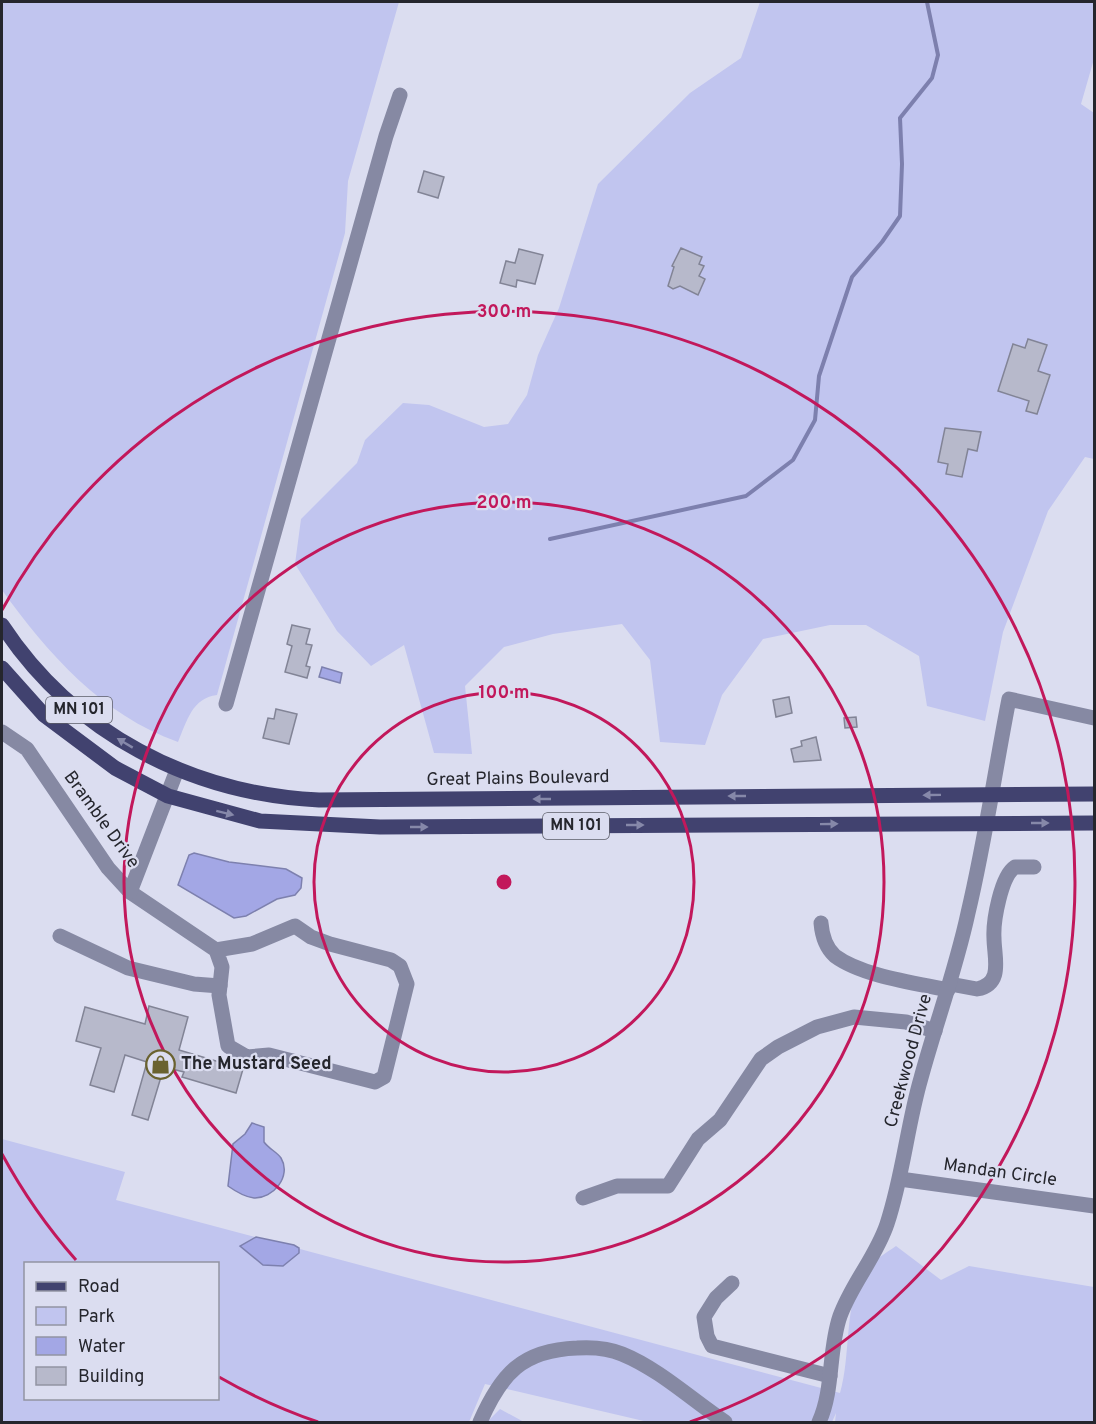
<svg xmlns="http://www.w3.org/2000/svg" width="1096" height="1424" font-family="Overpass,sans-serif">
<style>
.green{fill:#c1c5ef;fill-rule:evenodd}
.water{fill:#a3a7e5;stroke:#7d80ae;stroke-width:1.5}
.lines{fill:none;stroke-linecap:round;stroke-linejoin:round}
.stream{stroke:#7d80ae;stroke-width:4}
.building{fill:#b7b9cb;stroke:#828496;stroke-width:1.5}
.minor{stroke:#8689a3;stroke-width:15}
.major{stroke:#41426f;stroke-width:15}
.oneway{fill:#8688a9}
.ring{fill:none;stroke:#c2185b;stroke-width:3}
.labels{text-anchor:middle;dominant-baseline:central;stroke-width:4.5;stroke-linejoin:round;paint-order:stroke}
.shield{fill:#dbddf0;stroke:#5c5d68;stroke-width:1.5}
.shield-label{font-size:16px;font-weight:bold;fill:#25262d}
.street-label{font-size:18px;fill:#25262d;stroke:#dbddf0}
.poi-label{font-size:18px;font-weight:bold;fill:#25262d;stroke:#dbddf0;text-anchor:start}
.centre{fill:#c2185b;stroke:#dbddf0;stroke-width:3}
.ring-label{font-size:18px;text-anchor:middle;font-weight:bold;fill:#c2185b;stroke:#dbddf0;stroke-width:4.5;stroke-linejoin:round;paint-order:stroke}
</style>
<rect width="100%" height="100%" fill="#dbddf0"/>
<g class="green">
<path d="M 2,2 L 399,2 L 348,181 L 345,233 L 217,695 C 192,698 187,721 178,742 C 102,715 48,654 2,590 Z"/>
<path d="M 760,2 L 1094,2 L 1094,59 L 1081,104 L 1094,113 L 1094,459 L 1085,457 L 1048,511 L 1003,632 L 985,721 L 927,706 L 919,656 L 866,625 L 830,625 L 763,639 L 722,695 L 705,745 L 660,742 L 650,660 L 622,624 L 553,634 L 504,647 L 465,686 L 472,754 L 434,753 L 404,645 L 371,666 L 337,631 L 295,564 L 301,519 L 357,463 L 365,440 L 403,403 L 429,405 L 484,427 L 508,424 L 527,395 L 538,355 L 559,308 L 598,184 L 690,93 L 741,58 Z"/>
<path d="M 2,1139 L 125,1172 L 116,1200 L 840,1393 C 851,1356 844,1305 863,1273 C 869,1263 886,1253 896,1246 L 941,1280 L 969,1266 L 1094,1287 L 1094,1422 L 835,1422 L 836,1413 L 832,1422 L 648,1422 L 485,1384 L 469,1422 L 2,1422 ZM 26,1264 L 218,1264 L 218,1398 L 26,1398 Z"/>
<path d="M 500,1409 L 524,1422 L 487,1422 Z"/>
</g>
<g class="water">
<path d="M 322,667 L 342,673 L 340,683 L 319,677 Z"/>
<path d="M 194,853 L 229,862 L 286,869 L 302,878 L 301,888 L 295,895 L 277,899 L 246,916 L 234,918 L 178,885 L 189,855 Z"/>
<path d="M 252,1123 L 264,1127 L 264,1142 C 269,1149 277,1152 281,1158 C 292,1176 273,1199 254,1198 C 245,1197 235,1191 228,1186 L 233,1144 L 245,1134 Z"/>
<path d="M 256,1237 L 294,1245 L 299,1248 L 299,1253 L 283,1266 L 263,1265 L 240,1246 Z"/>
</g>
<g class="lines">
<path class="stream" d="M 550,539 L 746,496 L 793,460 L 815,420 L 819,376 L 852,277 L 882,242 L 900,216 L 902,164 L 900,118 L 932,78 L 938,55 L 927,2"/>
</g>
<g class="building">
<path d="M 424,171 L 444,177 L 438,198 L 418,192 Z"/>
<path d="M 681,248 L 702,257 L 699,264 L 704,266 L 699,276 L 705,279 L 698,295 L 680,286 L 673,289 L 668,286 L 674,267 L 672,266 Z"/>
<path d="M 519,249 L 543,255 L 535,284 L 517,280 L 516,287 L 500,283 L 506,261 L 515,263 Z"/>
<path d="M 1028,339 L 1047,345 L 1038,371 L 1050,375 L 1037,414 L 1026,411 L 1029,401 L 998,391 L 1013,344 L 1025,348 Z"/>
<path d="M 945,428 L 981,432 L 977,451 L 968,449 L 962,477 L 946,474 L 948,464 L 938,462 Z"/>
<path d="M 292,625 L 310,629 L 306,644 L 312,645 L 306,666 L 310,667 L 307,678 L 285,672 L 292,646 L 287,644 Z"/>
<path d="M 789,697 L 792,713 L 776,717 L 773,700 Z"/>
<path d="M 276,709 L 297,714 L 289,744 L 263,738 L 268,718 L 274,719 Z"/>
<path d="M 856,717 L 857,727 L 845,728 L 844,718 Z"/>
<path d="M 816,737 L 821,760 L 794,762 L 791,749 L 802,746 L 801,741 Z"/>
<path d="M 149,1006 L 188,1017 L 179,1050 L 243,1069 L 236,1093 L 182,1077 L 184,1072 L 164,1067 L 148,1120 L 132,1115 L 147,1062 L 125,1055 L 114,1092 L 90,1085 L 101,1048 L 76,1041 L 85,1007 L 145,1024 Z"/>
</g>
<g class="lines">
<g class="minor">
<path d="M 226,704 L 386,136 L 400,95"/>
<path d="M 2,732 L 27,749 L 108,868 L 130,892 L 216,950 L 222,967 L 219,995 L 228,1046 L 247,1057 L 269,1055 L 375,1082 L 384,1077 L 407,984 L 400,966 L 391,960 L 330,944 L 311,937 L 295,926 L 252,944 L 216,950"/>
<path d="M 130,892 L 177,770"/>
<path d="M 821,923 C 822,935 825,947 835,956 C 862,976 915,983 948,990"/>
<path d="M 60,936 L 128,968 L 194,984 L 220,986"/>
<path d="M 950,984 L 977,989 C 1004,984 994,957 994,938 C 993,921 1001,876 1015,867 L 1034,867"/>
<path d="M 900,1179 L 1094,1206"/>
<path d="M 583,1198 L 617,1186 L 668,1186 L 698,1139 L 720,1120 L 761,1059 L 778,1047 L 817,1027 L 854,1017 L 906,1022 L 935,1031"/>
<path d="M 732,1283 L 716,1298 L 704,1317 L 707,1336 L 712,1346 L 830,1376"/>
<path d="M 480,1422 C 501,1374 522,1350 577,1348 C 593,1347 608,1348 622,1354 C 659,1369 692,1400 725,1422"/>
<path d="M 819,1422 C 834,1389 828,1351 840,1316 C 852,1283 876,1257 887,1224 C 903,1176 907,1126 921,1078 C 936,1023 956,969 968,913 C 985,842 995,770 1009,699 L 1094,718"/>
</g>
<g class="major">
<path d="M 2,625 C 73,733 191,794 319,800 L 1094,794"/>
<path d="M 2,668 L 44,715 L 115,768 L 168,796 L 260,821 L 380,827 L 1094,823"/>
</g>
</g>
<defs><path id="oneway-solid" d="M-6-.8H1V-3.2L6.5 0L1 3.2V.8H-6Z" transform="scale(1.5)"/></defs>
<g class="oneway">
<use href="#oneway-solid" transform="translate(125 743) rotate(-149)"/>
<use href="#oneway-solid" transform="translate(932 795) rotate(179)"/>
<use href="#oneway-solid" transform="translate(737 796) rotate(180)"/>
<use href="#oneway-solid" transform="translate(542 799) rotate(180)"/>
<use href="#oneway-solid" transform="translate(225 813) rotate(14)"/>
<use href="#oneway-solid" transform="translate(1040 823)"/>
<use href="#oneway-solid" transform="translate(829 824) rotate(-1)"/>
<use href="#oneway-solid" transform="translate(635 825)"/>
<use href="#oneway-solid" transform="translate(419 827)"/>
</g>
<g class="ring">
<circle cx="504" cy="882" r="190"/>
<circle cx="504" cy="882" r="380"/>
<path d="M318 1422A571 571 0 0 1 219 1377M76 1260A571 571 0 0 1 2 1154M2 610A571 571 0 1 1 690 1422"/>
</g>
<defs>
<symbol id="shop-ring" viewBox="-11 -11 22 22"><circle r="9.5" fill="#dbddf0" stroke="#6a622f" stroke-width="1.5"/><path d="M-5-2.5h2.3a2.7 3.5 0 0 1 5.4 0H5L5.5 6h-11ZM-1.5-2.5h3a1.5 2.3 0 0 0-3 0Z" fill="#6a622f"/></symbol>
</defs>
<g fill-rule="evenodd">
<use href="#shop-ring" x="144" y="1048" width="33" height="33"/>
</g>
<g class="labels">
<g class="shield">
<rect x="46" y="697" width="66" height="26" rx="4.5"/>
<rect x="543" y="813" width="66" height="26" rx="4.5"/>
</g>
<g class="shield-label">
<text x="79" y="710">MN 101</text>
<text x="576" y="826">MN 101</text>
</g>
<g class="street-label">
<text transform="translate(518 779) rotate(-1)">Great Plains Boulevard</text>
<text transform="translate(101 820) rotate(54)">Bramble Drive</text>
<text transform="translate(909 1061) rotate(-75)">Creekwood Drive</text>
<text transform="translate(1000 1173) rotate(8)">Mandan Circle</text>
</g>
<g class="poi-label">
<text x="181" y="1064">The Mustard Seed</text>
</g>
</g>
<circle cx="504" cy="882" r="9" class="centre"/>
<g class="ring-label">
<text x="504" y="317">300 m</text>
<text x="504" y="508">200 m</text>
<text x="504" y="698">100 m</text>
</g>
<rect width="1096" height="1424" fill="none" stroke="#25262d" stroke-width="6"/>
<rect x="24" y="1262" width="195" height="138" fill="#dbddf0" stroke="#9294a2" stroke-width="1.5"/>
<rect x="36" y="1282" width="30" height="9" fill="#41426f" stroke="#9294a2" stroke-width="1.5"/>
<text x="78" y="1292" font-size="18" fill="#25262d">Road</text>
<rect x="36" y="1307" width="30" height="18" fill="#c1c5ef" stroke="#9294a2" stroke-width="1.5"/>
<text x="78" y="1322" font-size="18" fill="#25262d">Park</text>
<rect x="36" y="1337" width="30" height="18" fill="#a3a7e5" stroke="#9294a2" stroke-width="1.5"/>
<text x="78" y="1352" font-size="18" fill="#25262d">Water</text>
<rect x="36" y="1367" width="30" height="18" fill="#b7b9cb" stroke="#9294a2" stroke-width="1.5"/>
<text x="78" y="1382" font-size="18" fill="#25262d">Building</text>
</svg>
